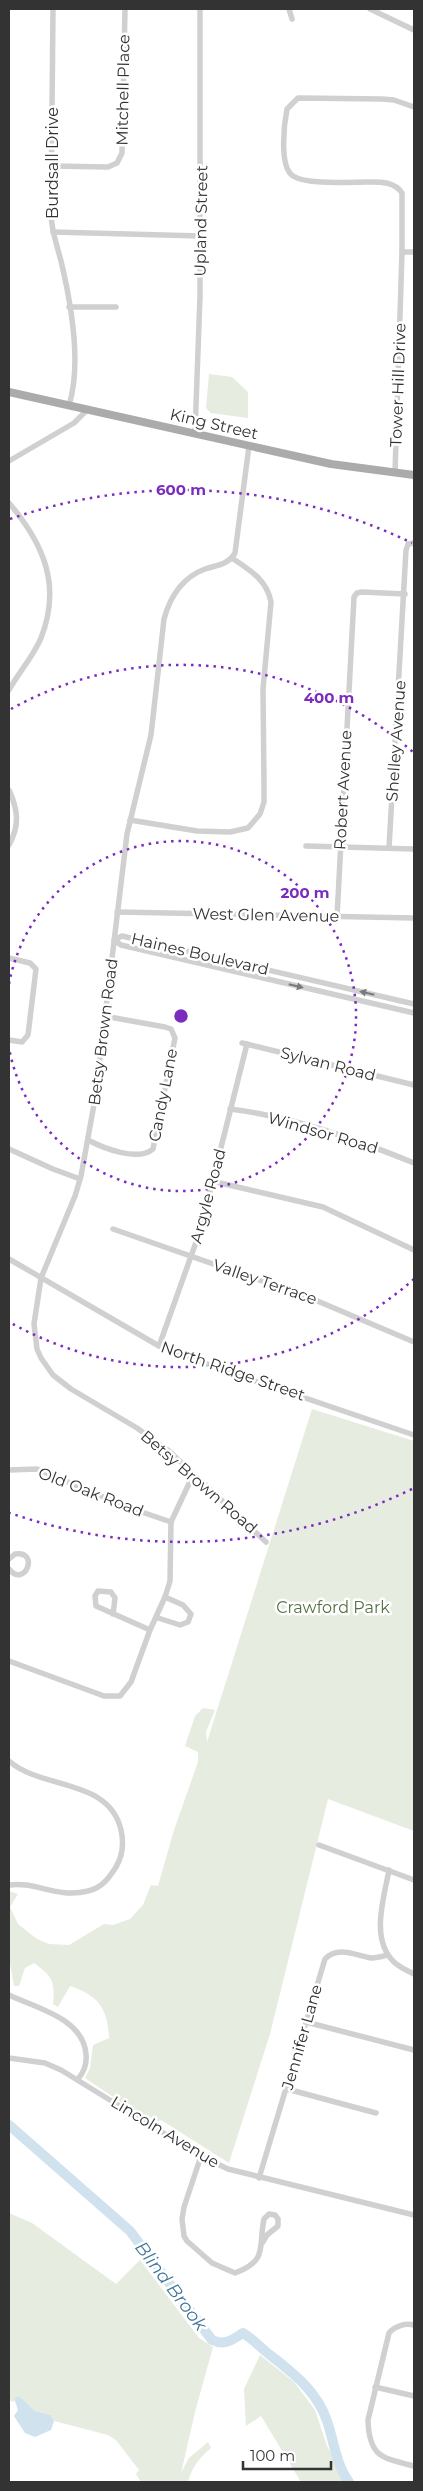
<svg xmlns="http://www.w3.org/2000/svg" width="423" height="2491" font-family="Montserrat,sans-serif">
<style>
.green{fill:#e6ecdf}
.water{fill:#cfe2ee}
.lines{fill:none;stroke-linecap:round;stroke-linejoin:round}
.river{stroke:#cfe2ee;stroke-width:10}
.minor{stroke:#d0d0d0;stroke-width:5.5}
.major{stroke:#ababab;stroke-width:8}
.oneway{fill:#7a7a7a}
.ring{fill:none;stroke:#7b2cbf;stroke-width:2.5;stroke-dasharray:2.5 5}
.labels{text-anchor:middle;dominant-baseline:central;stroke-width:5;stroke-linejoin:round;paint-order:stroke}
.street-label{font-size:16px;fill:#333;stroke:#fff}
.park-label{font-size:16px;fill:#56703f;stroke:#fff}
.water-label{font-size:18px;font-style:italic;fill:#3f7597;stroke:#fff}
.centre{fill:#7b2cbf;stroke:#fff;stroke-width:2.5}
.ring-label{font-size:15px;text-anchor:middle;font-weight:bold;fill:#7b2cbf;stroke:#fff;stroke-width:5;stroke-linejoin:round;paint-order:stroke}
</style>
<rect width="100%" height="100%" fill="#fff"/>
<g class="green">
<path d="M 209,374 L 232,377 L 248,392 L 248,418 L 211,413 L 206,408 Z"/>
<path d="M 312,1409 L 414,1441 L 414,1831 L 328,1799 L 270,2034 L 229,2163 L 161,2120 L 152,2123 L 85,2078 L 90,2068 L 93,2045 L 109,2038 C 108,2009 98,1995 70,1986 L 58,2007 L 53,2004 C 55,1981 53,1977 34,1963 L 25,1968 L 19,1986 L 14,1986 L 9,1958 L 9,1891 L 18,1894 L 10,1907 L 18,1924 L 37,1939 L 49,1944 L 69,1945 L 104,1924 L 113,1925 L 130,1919 L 143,1905 L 151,1885 L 158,1886 L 174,1830 L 198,1762 L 198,1752 L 185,1746 L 195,1716 L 203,1708 L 215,1710 L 206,1732 L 207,1742 Z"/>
<path d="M 9,2213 L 32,2223 L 116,2284 L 140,2260 L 199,2338 L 213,2347 L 195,2412 L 181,2473 L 189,2458 L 208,2442 L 211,2448 C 199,2458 192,2467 188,2482 L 141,2482 L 136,2474 L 139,2470 L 116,2440 L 108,2435 L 54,2421 L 51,2415 L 35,2411 L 19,2396 L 14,2398 L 14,2402 L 9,2400 Z"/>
<path d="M 260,2355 L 294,2382 L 315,2410 L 327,2446 L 347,2482 L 301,2482 L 261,2416 L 246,2426 L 244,2389 Z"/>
</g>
<path class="water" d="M 19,2396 L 35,2411 L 51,2415 L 54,2421 L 51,2430 L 35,2437 L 25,2433 L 14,2416 L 18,2410 L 14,2398 Z"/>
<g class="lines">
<path class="river" d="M 9,2125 L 130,2231 L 212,2340 C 225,2346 232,2340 243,2333 C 253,2339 260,2347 270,2355 C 293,2373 317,2391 327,2421 C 334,2441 336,2465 349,2482"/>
<g class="minor">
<path d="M 53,9 L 51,213 C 51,230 57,245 61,261 C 71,303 82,364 69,405"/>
<path d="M 289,9 L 292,19"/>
<path d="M 370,9 L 414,30"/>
<path d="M 51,166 L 108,167 L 117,163 L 122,153 L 125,9"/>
<path d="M 53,232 L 201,236"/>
<path d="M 402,252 L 414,252"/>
<path d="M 69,307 L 116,307"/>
<path d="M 195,433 L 200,296 L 200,9"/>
<path d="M 249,446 L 235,553 C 228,565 217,565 205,569 C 181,578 170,597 164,619 L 151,735 L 127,834 L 95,1099 L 81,1176 L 75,1196 L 41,1278 L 34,1324 L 37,1349 L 41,1358 L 53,1375 L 71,1389 L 137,1428 L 169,1451 L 266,1542"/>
<path d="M 9,461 L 74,423 L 88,409"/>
<path d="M 395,473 L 402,252 L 402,193 C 394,181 379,182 367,182 C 350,182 307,185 293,176 C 279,167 284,124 287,109 L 298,98 L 382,99 L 394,100 L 414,107"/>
<path d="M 9,503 C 43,543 62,585 41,638 C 33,657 19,672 9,690"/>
<path d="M 9,790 C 18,810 20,825 9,845"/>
<path d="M 130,820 L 197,831 L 230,832 L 248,828 L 260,814 L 264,802 L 264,783 L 263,689 L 271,602 C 267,580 250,570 232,558"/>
<path d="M 306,846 L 414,849"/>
<path d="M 389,848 L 406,550 L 408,544 L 414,543"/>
<path d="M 117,912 L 414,918"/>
<path d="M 337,917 L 354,597 L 357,593 L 362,592 L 405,594"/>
<path d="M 9,958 L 30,963 L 36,969 L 28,1035 L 22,1042 L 9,1040"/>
<path d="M 414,1004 L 122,936 L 114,940 L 121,945 L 414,1013"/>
<path d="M 242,1043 L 414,1085"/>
<path d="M 230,1109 C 294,1117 355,1139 414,1163"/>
<path d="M 88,1140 C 103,1148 138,1162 153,1149 L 175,1038 L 171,1029 L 165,1027 L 104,1016"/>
<path d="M 9,1149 L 53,1169 L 80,1179"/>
<path d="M 212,1181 L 323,1207 L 414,1250"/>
<path d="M 113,1229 L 308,1297 L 414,1342"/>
<path d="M 9,1259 L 159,1346 L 223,1370 L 414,1435"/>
<path d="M 159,1346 L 200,1231 L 247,1044"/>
<path d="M 9,1470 L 37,1469 L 130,1508 L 171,1522"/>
<path d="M 9,1559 L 15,1554 C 40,1550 25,1589 9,1569"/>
<path d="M 113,1614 L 115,1598 L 111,1592 L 98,1591 L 95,1596 L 96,1606 C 114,1614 132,1622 150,1630"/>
<path d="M 158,1618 L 180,1625 L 188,1622 L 191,1614 L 183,1605 L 165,1597"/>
<path d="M 9,1661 L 104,1696 L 120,1696 L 131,1682 L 150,1630 L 165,1597 L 170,1581 L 171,1522 L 193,1475"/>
<path d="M 9,1761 C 42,1790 109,1778 121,1830 C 124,1843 123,1855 116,1867 C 109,1878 102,1888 88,1891 C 58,1899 35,1881 9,1885"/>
<path d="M 319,1845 L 414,1880"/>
<path d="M 389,1870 C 384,1898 370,1939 394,1962 C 399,1967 408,1971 414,1974"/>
<path d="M 9,1995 C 36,2008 83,2018 86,2054 C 87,2063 84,2072 78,2079"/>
<path d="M 306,2022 L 414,2050"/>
<path d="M 9,2058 L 45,2063 L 61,2070 L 201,2156 L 228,2169 L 414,2215"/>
<path d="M 287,2089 L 376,2113"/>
<path d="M 201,2156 L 184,2207 L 182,2219 L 184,2236 L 187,2241 L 212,2263 L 235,2273 C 269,2260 258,2247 264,2219 L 269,2214 L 275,2215 L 278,2219 L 278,2226 L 267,2235 L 263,2242"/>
<path d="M 259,2178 L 325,1959 C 338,1945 357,1956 372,1958 C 377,1958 384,1956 388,1955"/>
<path d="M 414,2325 C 405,2323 395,2326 389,2333 L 368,2420 C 369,2457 382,2458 414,2466"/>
<path d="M 375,2387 L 414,2396"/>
</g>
<path class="major" d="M 9,392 L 331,464 L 414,475"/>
</g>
<defs><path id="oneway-solid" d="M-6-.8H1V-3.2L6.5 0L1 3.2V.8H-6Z" transform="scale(1.25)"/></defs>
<g class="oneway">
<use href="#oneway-solid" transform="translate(296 986) rotate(13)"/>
<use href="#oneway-solid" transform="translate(367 993) rotate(-167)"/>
</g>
<g class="ring">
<path d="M9 984A175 175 0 1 1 9 1048"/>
<path d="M414 1279A351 351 0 0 1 11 1323M11 709A351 351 0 0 1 414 753"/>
<path d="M412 1489A526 526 0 0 1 10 1513M10 519A526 526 0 0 1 412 543"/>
</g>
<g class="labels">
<g class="street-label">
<text transform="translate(123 90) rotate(-89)">Mitchell Place</text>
<text transform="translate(52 163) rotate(-90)">Burdsall Drive</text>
<text transform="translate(201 221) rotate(-89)">Upland Street</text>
<text transform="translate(398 385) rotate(-88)">Tower Hill Drive</text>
<text transform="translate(214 424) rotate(13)">King Street</text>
<text transform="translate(396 741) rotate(-86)">Shelley Avenue</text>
<text transform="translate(343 790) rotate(-87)">Robert Avenue</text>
<text transform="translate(266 915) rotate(1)">West Glen Avenue</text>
<text transform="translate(200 954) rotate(13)">Haines Boulevard</text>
<text transform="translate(103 1032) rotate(-83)">Betsy Brown Road</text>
<text transform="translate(328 1064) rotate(14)">Sylvan Road</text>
<text transform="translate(163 1095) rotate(-79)">Candy Lane</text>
<text transform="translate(323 1133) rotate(16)">Windsor Road</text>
<text transform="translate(208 1196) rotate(-75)">Argyle Road</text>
<text transform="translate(265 1282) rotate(19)">Valley Terrace</text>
<text transform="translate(233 1371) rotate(19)">North Ridge Street</text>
<text transform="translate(199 1482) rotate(41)">Betsy Brown Road</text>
<text transform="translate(91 1492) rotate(21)">Old Oak Road</text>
<text transform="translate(302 2037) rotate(-74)">Jennifer Lane</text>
<text transform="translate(165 2132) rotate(31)">Lincoln Avenue</text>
</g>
<g class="park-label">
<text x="333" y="1607">Crawford Park</text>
</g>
<g class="water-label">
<text transform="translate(171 2286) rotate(53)">Blind Brook</text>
</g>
</g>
<circle cx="181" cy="1016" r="8" class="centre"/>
<g class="ring-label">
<text x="181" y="495">600 m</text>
<text x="329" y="703">400 m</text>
<text x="305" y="898">200 m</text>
</g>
<rect width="423" height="2491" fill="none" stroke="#333333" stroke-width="20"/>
<path d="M243 2461v8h88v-8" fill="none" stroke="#333333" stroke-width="2.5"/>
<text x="250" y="2461" font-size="15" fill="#333333" stroke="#ffffff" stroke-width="4" paint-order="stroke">100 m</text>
</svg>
